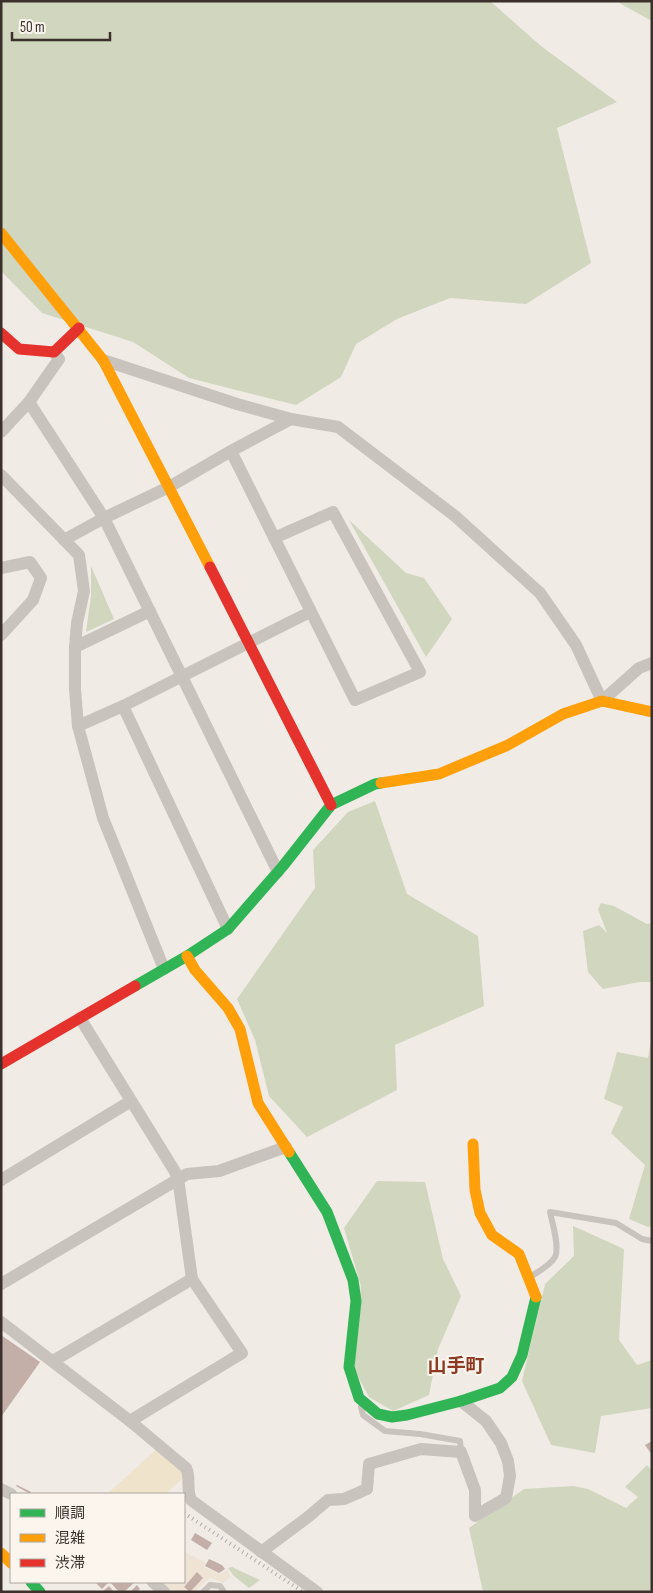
<svg xmlns="http://www.w3.org/2000/svg" width="653" height="1593" font-family="'Sofia Sans Condensed','Noto Sans JP',sans-serif">
<style>
.green{fill:#d1d6bf}
.sand{fill:#efe3cc}
.plaza{fill:#eee3d5}
.building{fill:#c3afa7}
.lines{fill:none;stroke-linecap:round;stroke-linejoin:round}
.lane{stroke:#c9c3be;stroke-width:6}
.street{stroke:#c9c3be;stroke-width:12}
.fast{stroke:#30b455;stroke-width:11}
.slow{stroke:#ff9f0a;stroke-width:11}
.jam{stroke:#e5322d;stroke-width:11}
.rail{stroke:#b1aca8;stroke-width:4;stroke-dasharray:1 4;stroke-linecap:butt}
.labels{text-anchor:middle;dominant-baseline:central;stroke-width:4;stroke-linejoin:round;paint-order:stroke}
.quarter-label{font-size:19px;font-weight:bold;fill:#8c3b22;stroke:#fbf5ee}
</style>
<rect width="100%" height="100%" fill="#f0ebe5"/>
<g class="green">
<path d="M 1,1 L 490,1 L 541,46 L 617,102 L 557,128 L 591,263 L 526,304 L 450,298 L 397,319 L 356,344 L 341,377 L 296,405 L 189,378 L 133,342 L 42,313 L 1,271 Z"/>
<path d="M 618,1 L 652,1 L 652,21 L 621,4 Z"/>
<path d="M 349,520 L 406,573 L 424,578 L 452,619 L 426,657 Z"/>
<path d="M 91,566 L 114,619 L 86,632 L 91,596 Z"/>
<path d="M 375,801 L 407,894 L 478,936 L 484,1006 L 395,1045 L 397,1090 L 307,1137 L 269,1096 L 255,1040 L 237,999 L 315,888 L 313,850 L 348,812 Z"/>
<path d="M 601,903 L 614,906 L 647,924 L 652,923 L 652,982 L 640,982 L 603,989 L 588,972 L 583,931 L 599,925 L 607,933 L 598,909 Z"/>
<path d="M 652,1035 L 652,1226 L 648,1227 L 629,1219 L 645,1165 L 611,1133 L 623,1107 L 604,1099 L 617,1052 L 648,1058 Z"/>
<path d="M 377,1181 L 425,1182 L 443,1259 L 461,1296 L 438,1349 L 429,1395 L 393,1411 L 369,1397 L 354,1369 L 361,1286 L 344,1228 Z"/>
<path d="M 573,1226 L 624,1249 L 619,1340 L 637,1365 L 652,1360 L 652,1408 L 601,1416 L 595,1453 L 551,1445 L 522,1381 L 545,1284 L 574,1256 Z"/>
<path d="M 647,1465 L 652,1470 L 652,1592 L 483,1592 L 469,1528 L 524,1489 L 573,1486 L 588,1489 L 626,1508 L 638,1497 L 625,1487 Z"/>
<path d="M 232,1567 L 260,1580 L 249,1588 L 234,1576 L 228,1568 Z"/>
</g>
<path class="sand" d="M 157,1449 L 181,1470 L 183,1476 L 181,1480 L 165,1494 L 107,1494 Z"/>
<path class="plaza" d="M 184,1552 L 205,1562 L 204,1567 L 219,1574 L 227,1570 L 231,1577 L 223,1583 L 217,1580 L 210,1578 L 194,1592 L 172,1592 L 162,1582 L 184,1582 Z"/>
<g class="building">
<path d="M 1,1335 L 40,1362 L 1,1417 Z"/>
<path d="M 652,1441 L 652,1455 L 645,1445 Z"/>
<path d="M 17,1485 L 31,1492 L 30,1494 L 16,1486 Z"/>
<path d="M 195,1533 L 212,1543 L 207,1550 L 191,1540 Z"/>
<path d="M 209,1559 L 222,1565 L 225,1569 L 219,1573 L 205,1566 Z"/>
<path d="M 197,1572 L 203,1578 L 190,1592 L 184,1587 Z"/>
<path d="M 95,1582 L 109,1582 L 102,1589 Z"/>
<path d="M 110,1582 L 135,1582 L 124,1592 L 119,1592 Z"/>
<path d="M 137,1585 L 140,1589 L 136,1592 L 130,1592 Z"/>
<path d="M 109,1586 L 114,1592 L 102,1592 Z"/>
</g>
<g class="lines">
<g class="lane">
<path d="M 529,1278 C 537,1272 550,1266 555,1257 C 560,1247 552,1222 550,1212 L 616,1223 L 642,1239 L 652,1241"/>
<path d="M 361,1407 L 363,1415 L 385,1431 L 420,1434 L 460,1441 L 461,1452"/>
<path d="M 203,1592 L 210,1585 L 220,1586 L 224,1592"/>
</g>
<g class="street">
<path d="M 103,360 L 237,404 L 291,419 L 338,427 L 455,516 L 540,593 L 576,645 L 602,701 L 639,668 L 652,663"/>
<path d="M 29,402 L 104,518 L 278,872"/>
<path d="M 1,432 L 29,402 L 59,359 L 54,352"/>
<path d="M 231,451 L 355,700 L 420,672 L 333,512 L 274,538"/>
<path d="M 1,475 L 79,555 L 84,591 L 77,623 L 75,647 L 75,689 L 78,726 L 103,818 L 164,969"/>
<path d="M 64,540 L 104,518 L 169,487 L 231,451 L 291,419"/>
<path d="M 1,568 L 30,562 L 41,578 L 33,600 L 1,635"/>
<path d="M 75,647 L 150,611"/>
<path d="M 123,706 L 228,929"/>
<path d="M 78,726 L 123,706 L 310,612"/>
<path d="M 1,1180 L 131,1101"/>
<path d="M 1,1284 L 187,1174 L 219,1171 L 286,1147"/>
<path d="M 1,1322 L 130,1421 L 242,1353 L 192,1279 L 178,1178 L 174,1170 L 80,1018"/>
<path d="M 53,1361 L 192,1279"/>
<path d="M 130,1421 L 186,1468 C 191,1478 186,1489 191,1500 L 317,1592"/>
<path d="M 1,1489 L 11,1494"/>
<path d="M 261,1552 L 308,1517 L 328,1500 L 344,1499 L 367,1489 L 369,1464 L 421,1449 L 461,1452 L 475,1490 L 475,1516 L 506,1498 L 510,1476 L 508,1461 L 501,1443 L 486,1421 L 461,1401"/>
<path d="M 153,1582 L 164,1592"/>
</g>
<g class="fast">
<path d="M 135,986 L 187,956 L 228,929 L 283,866 L 331,805 L 375,784 L 381,783"/>
<path d="M 289,1152 L 327,1212 L 353,1280 L 356,1301 L 349,1367 L 359,1398 L 378,1414 L 392,1417 L 407,1415 L 461,1401 L 500,1388 L 512,1377 L 522,1355 L 536,1297"/>
<path d="M 31,1582 L 40,1592"/>
</g>
<g class="slow">
<path d="M 1,233 L 103,360 L 210,567"/>
<path d="M 381,783 L 439,774 L 508,745 L 563,714 L 602,701 L 652,712"/>
<path d="M 187,956 L 195,970 L 228,1008 L 240,1029 L 258,1103 L 289,1152"/>
<path d="M 473,1144 L 475,1190 L 480,1213 L 492,1235 L 519,1254 L 536,1297"/>
<path d="M 1,1553 L 11,1563"/>
</g>
<g class="jam">
<path d="M 1,333 L 19,349 L 54,352 L 79,328"/>
<path d="M 210,567 L 331,805"/>
<path d="M 1,1064 L 135,986"/>
</g>
<path class="rail" d="M 184,1513 L 303,1592"/>
</g>
<g class="labels">
<g class="quarter-label">
<text x="456" y="1366">山手町</text>
</g>
</g>
<rect width="653" height="1593" fill="none" stroke="#3b302b" stroke-width="5"/>
<rect x="10" y="1493" width="175" height="90" fill="#fbf5ee" stroke="#aea6a0"/>
<rect x="20" y="1509" width="25" height="8" fill="#30b455" stroke="#aea6a0"/>
<text x="55" y="1518" font-size="15" fill="#3b302b">順調</text>
<rect x="20" y="1534" width="25" height="8" fill="#ff9f0a" stroke="#aea6a0"/>
<text x="55" y="1543" font-size="15" fill="#3b302b">混雑</text>
<rect x="20" y="1559" width="25" height="8" fill="#e5322d" stroke="#aea6a0"/>
<text x="55" y="1568" font-size="15" fill="#3b302b">渋滞</text>
<path d="M12 32v8h98v-8" fill="none" stroke="#3b302b" stroke-width="2.5"/>
<text x="20" y="32" font-size="15" fill="#3b302b" stroke="#fbf5ee" stroke-width="4" paint-order="stroke">50 m</text>
</svg>
